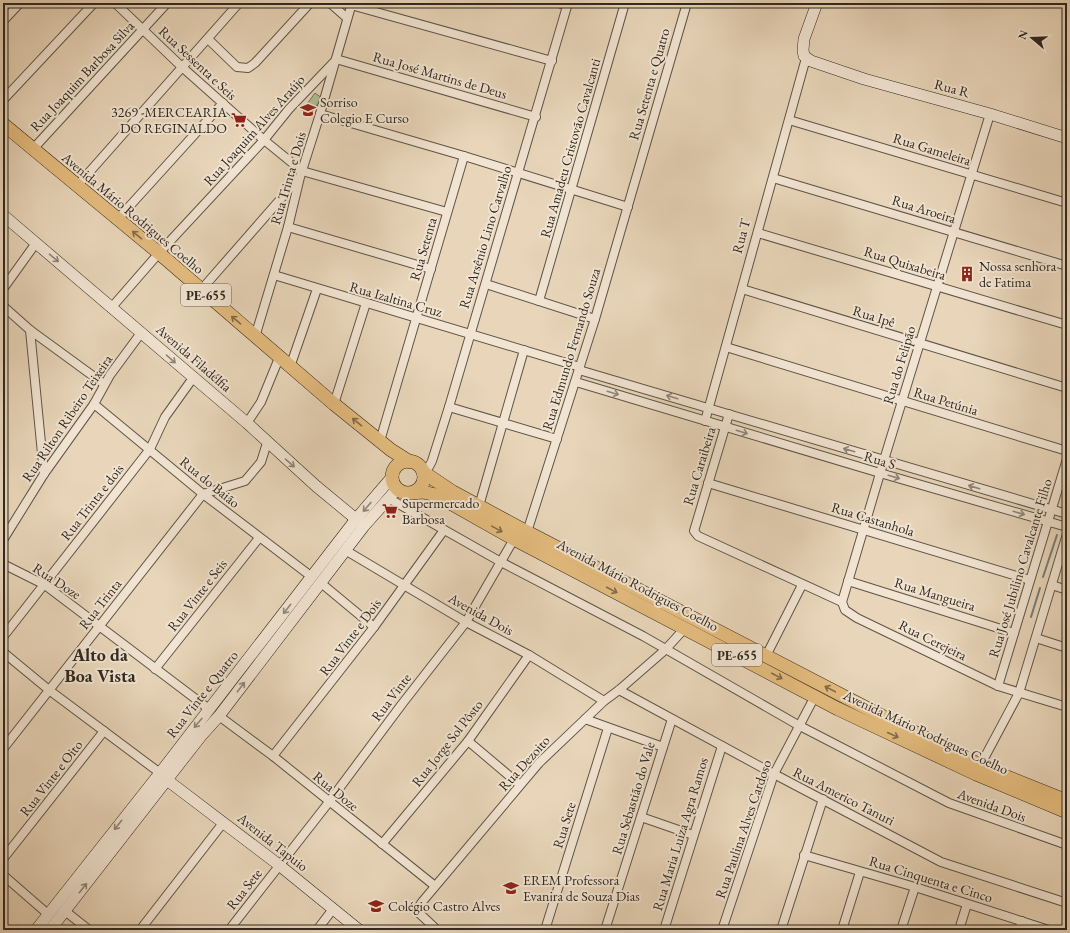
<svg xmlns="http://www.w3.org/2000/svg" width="1070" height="933" font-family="'EB Garamond',serif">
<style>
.green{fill:#b1bf94;stroke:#70745a}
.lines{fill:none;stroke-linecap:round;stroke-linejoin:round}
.stream{stroke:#6f7e7a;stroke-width:2}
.street-casing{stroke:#5e5446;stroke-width:10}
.secondary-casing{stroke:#30291f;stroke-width:12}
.primary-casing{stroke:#30291f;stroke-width:14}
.street{stroke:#f1e4d2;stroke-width:8}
.secondary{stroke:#f1e4d2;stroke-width:11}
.primary{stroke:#e4bb7d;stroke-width:13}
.oneway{stroke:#816b49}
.oneway2{stroke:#908678}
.labels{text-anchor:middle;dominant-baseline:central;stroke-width:4;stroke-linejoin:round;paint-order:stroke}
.shield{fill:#f1e4d2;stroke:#6a6155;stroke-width:1}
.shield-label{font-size:13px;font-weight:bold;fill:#30291f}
.street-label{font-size:14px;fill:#30291f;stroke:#f1e4d2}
.poi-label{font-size:14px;fill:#30291f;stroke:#f1e4d2;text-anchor:start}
.district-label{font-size:18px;font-weight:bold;fill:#30291f;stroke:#f1e4d2}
</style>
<rect width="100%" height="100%" fill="#e9d6ba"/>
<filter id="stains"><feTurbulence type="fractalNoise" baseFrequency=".005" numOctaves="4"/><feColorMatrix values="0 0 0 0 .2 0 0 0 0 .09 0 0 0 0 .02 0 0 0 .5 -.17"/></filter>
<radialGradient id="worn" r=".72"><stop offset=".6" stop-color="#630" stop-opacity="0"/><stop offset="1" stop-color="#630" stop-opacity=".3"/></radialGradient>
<path class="green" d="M 315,93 L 322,98 L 309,116 L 302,111 Z"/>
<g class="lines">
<g class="stream">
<path d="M 1065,511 L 1067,503"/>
<path d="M 1043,577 L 1057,535"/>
<path d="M 1031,617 L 1040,588"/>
</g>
<defs>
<g id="street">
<path d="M 115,3 L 182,67 L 264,140 L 302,171 L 447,212"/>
<path d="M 330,3 L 347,18"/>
<path d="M 559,3 L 567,6"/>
<path d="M 351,5 L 552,61"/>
<path d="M 3,21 L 20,3"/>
<path d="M 208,39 L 237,67 L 248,68 L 255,63 L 310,3"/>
<path d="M 336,59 L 536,117"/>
<path d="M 3,100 L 94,3"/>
<path d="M 320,114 L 464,156 L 628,207"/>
<path d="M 990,114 L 884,460 L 842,602 L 845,610 L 857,618 L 998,686 L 1067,707"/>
<path d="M 789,120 L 1067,203"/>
<path d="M 33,149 L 167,3"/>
<path d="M 773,178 L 1067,266"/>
<path d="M 77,186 L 239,3"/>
<path d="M 117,220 L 223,103"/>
<path d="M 288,227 L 431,269"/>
<path d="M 758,233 L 1067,325"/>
<path d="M 274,275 L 580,367"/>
<path d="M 486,284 L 595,319"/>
<path d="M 3,289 L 36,243"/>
<path d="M 742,289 L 1067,388"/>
<path d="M 201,290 L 299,178"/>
<path d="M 539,301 L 625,3"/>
<path d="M 3,306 L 30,330 L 104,384"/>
<path d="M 112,307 L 159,253 L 264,140 L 289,109 L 335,61"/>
<path d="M 30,330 L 44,474"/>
<path d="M 255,337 L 288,227 L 300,177 L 320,114 L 352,3"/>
<path d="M 726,347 L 1067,451"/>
<path d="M 290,367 L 317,289"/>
<path d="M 579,370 L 1067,514"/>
<path d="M 576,382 L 880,473 L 1067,527"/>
<path d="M 94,404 L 203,494 L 312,577"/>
<path d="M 334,404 L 366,303"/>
<path d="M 449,407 L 557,439"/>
<path d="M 729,414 L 694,531 L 698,536 L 842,602"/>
<path d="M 705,421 L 806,58"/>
<path d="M 247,423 L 261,402 L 279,358"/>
<path d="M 380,441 L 464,156"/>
<path d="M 424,476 L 432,461 L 449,407 L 568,3"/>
<path d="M 708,483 L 1030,580"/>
<path d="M 388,498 L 501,562 L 643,636 L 798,725 L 949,803 L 1067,845"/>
<path d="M 479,506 L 524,350"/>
<path d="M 527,532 L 595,319 L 687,3"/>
<path d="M 3,540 L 44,474 L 94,404 L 110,375 L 141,333"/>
<path d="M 345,550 L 466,622 L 529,655 L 604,701"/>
<path d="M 3,564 L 45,585 L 209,709"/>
<path d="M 848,581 L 1014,633"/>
<path d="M 321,583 L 374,627"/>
<path d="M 1052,585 L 1067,590"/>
<path d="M 3,637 L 150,449 L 165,417 L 193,378"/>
<path d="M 1036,638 L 1067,648"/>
<path d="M 3,652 L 49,690 L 160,773"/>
<path d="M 766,656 L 802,585"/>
<path d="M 155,669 L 259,538"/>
<path d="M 998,686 L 1067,459"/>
<path d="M 619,690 L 774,774 L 941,862 L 1067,903"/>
<path d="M 219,716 L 273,756 L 435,886"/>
<path d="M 585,719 L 663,747"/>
<path d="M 468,741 L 519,784"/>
<path d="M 3,749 L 203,494 L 245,481 L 261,462 L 267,443"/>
<path d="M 273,756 L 374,627 L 444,530"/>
<path d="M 980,766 L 1019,693 L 1067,534"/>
<path d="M 641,817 L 693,835"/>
<path d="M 382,844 L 468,741 L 529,655"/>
<path d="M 804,855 L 915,887 L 1049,930"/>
<path d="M 3,859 L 104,731"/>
<path d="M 3,875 L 49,915"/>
<path d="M 65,911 L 89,930"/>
<path d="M 140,930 L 223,823"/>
<path d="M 229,930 L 329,802 L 402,704 L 466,622 L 514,539"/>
<path d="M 317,930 L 333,909"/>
<path d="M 437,930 L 418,912 L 418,908 L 422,902 L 539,763 L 604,701 L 619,690 L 665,650 L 685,628"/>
<path d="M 545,930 L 608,728"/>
<path d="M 605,930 L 672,719"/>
<path d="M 664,930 L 722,746"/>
<path d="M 722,930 L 774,774 L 815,696"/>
<path d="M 781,930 L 823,799"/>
<path d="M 842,930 L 860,872"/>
<path d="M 901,930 L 915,887"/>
<path d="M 959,930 L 967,904"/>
<path d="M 1019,930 L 1022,921"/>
</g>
<g id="secondary">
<path d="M 817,3 L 804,39 L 803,50 L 804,56 L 811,61 L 864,79 L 990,114 L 1067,138"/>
<path d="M 3,215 L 247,423 L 316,486 L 362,524"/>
<path d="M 167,780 L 279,865 L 359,930"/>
<path d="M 36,930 L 160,773 L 356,519 L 392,477"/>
<path d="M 50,930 L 201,736 L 219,716 L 364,526 L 397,489"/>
</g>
<g id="primary">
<path d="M 3,124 L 159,253 L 334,404 L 391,450 L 410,462"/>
<circle cx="408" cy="477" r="16"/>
<path d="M 423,472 L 453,492 L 527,532 L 876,713 L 990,770 L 1067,801"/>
<path d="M 412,493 L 423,492 L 436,495 L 514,539 L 838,709 L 976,774 L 1067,812"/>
</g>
</defs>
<use href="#street" class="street-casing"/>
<use href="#secondary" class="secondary-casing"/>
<use href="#primary" class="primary-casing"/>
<use href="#street" class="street"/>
<use href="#secondary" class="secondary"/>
<use href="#primary" class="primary"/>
</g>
<defs><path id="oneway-shaft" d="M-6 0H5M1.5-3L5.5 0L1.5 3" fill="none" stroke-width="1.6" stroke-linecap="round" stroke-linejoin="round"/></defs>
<g class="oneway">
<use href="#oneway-shaft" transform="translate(137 235) rotate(-141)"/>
<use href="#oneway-shaft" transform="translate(236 320) rotate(-140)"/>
<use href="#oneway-shaft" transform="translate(357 422) rotate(-141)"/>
<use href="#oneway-shaft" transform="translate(497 529) rotate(29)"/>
<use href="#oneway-shaft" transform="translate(612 590) rotate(28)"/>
<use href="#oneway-shaft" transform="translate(777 676) rotate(28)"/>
<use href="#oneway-shaft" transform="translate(830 689) rotate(-152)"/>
<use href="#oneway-shaft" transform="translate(893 735) rotate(25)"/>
</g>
<g class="oneway2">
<use href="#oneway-shaft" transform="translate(54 258) rotate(40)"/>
<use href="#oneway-shaft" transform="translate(171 359) rotate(41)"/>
<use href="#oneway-shaft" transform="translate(613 393) rotate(17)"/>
<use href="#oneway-shaft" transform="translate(672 397) rotate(-163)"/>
<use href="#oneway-shaft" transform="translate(742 432) rotate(17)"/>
<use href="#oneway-shaft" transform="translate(849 450) rotate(-164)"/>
<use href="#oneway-shaft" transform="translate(290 463) rotate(41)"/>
<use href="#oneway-shaft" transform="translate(894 477) rotate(16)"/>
<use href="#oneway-shaft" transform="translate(974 487) rotate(-164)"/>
<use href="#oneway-shaft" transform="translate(367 507) rotate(131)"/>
<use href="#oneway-shaft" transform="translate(1019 513) rotate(16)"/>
<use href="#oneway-shaft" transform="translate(287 609) rotate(128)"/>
<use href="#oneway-shaft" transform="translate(241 687) rotate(-53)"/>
<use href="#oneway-shaft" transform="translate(198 723) rotate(130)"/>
<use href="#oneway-shaft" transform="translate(118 825) rotate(129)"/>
<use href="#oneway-shaft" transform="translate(83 888) rotate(-52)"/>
</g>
<defs>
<symbol id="school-bare" viewBox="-9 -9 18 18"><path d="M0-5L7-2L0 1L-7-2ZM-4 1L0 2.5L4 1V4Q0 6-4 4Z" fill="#8f2418" stroke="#f1e4d2" stroke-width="2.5" paint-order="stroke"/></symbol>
<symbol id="supermarket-bare" viewBox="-9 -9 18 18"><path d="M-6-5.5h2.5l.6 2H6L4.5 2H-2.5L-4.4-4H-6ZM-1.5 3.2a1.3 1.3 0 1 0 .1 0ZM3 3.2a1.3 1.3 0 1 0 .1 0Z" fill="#8f2418" stroke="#f1e4d2" stroke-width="2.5" paint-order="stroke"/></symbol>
<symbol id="building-bare" viewBox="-9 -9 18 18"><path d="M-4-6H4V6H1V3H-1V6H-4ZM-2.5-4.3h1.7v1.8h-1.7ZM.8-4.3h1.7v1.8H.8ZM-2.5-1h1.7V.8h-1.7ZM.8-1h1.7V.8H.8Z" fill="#8f2418" stroke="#f1e4d2" stroke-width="2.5" paint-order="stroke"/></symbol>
</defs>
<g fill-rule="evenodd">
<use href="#school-bare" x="297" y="99" width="22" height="22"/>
<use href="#supermarket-bare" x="228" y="109" width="22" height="22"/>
<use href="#building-bare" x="956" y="263" width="22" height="22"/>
<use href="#supermarket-bare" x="379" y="500" width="22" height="22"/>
<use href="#school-bare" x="500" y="877" width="22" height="22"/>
<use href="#school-bare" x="365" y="895" width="22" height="22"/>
</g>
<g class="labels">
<g class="shield">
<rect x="181" y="284" width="50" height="22" rx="3"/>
<rect x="712" y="644" width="50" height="22" rx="3"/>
</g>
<g class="shield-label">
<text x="206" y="295">PE-655</text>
<text x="737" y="655">PE-655</text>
</g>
<g class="street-label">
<text transform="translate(198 63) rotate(43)">Rua Sessenta e Seis</text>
<text transform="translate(440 75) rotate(16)">Rua José Martins de Deus</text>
<text transform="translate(82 76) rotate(-47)">Rua Joaquim Barbosa Silva</text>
<text transform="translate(649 84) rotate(-74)">Rua Setenta e Quatro</text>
<text transform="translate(952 88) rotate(15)">Rua R</text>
<text transform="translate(254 130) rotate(-48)">Rua Joaquim Alves Araújo</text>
<text transform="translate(570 148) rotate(-74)">Rua Amadeu Cristovão Cavalcanti</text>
<text transform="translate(932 149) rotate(17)">Rua Gameleira</text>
<text transform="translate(288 178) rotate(-74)">Rua Trinta e Dois</text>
<text transform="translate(924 209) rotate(17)">Rua Aroeira</text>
<text transform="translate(133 213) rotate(40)">Avenida Mário Rodrigues Coelho</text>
<text transform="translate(741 236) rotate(-75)">Rua T</text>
<text transform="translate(485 237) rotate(-73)">Rua Arsênio Lino Carvalho</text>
<text transform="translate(423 249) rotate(-74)">Rua Setenta</text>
<text transform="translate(905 263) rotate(17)">Rua Quixabeira</text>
<text transform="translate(396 299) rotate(16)">Rua Izaltina Cruz</text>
<text transform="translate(874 316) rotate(17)">Rua Ipê</text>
<text transform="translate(571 349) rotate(-73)">Rua Edmundo Fernando Souza</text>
<text transform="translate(194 358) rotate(41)">Avenida Filadélfia</text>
<text transform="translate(899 365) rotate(-73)">Rua do Felipão</text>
<text transform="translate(946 401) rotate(17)">Rua Petúnia</text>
<text transform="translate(67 418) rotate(-56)">Rua Rilton Ribeiro Teixeira</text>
<text transform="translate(880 460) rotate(16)">Rua S</text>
<text transform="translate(699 466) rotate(-73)">Rua Caraibeira</text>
<text transform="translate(210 482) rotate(39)">Rua do Baião</text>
<text transform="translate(92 502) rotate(-52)">Rua Trinta e dois</text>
<text transform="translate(873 519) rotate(17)">Rua Castanhola</text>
<text transform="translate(1020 568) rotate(-73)">Rua José Jubilino Cavalcante Filho</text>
<text transform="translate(57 581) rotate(33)">Rua Doze</text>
<text transform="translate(638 585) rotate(28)">Avenida Mário Rodrigues Coelho</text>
<text transform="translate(935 594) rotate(17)">Rua Mangueira</text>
<text transform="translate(197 595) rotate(-52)">Rua Vinte e Seis</text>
<text transform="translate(100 604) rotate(-52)">Rua Trinta</text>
<text transform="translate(481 614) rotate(29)">Avenida Dois</text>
<text transform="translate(350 637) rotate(-53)">Rua Vinte e Dois</text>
<text transform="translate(933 640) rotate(26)">Rua Cerejeira</text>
<text transform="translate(202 694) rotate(-52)">Rua Vinte e Quatro</text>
<text transform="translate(391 697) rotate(-53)">Rua Vinte</text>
<text transform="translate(926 732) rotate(25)">Avenida Mário Rodrigues Coelho</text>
<text transform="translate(447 743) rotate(-52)">Rua Jorge Sol Pôsto</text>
<text transform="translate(524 763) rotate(-48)">Rua Dezoito</text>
<text transform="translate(51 778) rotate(-52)">Rua Vinte e Oito</text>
<text transform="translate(336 791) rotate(39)">Rua Doze</text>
<text transform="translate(844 796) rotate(27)">Rua Americo Tanuri</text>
<text transform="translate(633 798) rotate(-73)">Rua Sebastião do Vale</text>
<text transform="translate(992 805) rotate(20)">Avenida Dois</text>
<text transform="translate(564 825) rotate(-73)">Rua Sete</text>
<text transform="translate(743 829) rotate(-71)">Rua Paulina Alves Cardoso</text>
<text transform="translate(680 834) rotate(-73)">Rua Maria Luiza Agra Ramos</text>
<text transform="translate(273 842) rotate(38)">Avenida Tapuio</text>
<text transform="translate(931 879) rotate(17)">Rua Cinquenta e Cinco</text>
<text transform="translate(244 889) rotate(-52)">Rua Sete</text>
</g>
<g class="poi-label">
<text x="320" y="102">Sorriso<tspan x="320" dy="16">Colegio E Curso</tspan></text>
<text x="227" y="112" text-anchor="end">3269 -MERCEARIA<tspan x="227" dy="16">DO REGINALDO</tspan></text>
<text x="979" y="266">Nossa senhora<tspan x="979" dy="16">de Fatima</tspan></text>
<text x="402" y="503">Supermercado<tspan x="402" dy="16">Barbosa</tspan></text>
<text x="523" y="880">EREM Professora<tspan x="523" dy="16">Evanira de Souza Dias</tspan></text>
<text x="388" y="906">Colégio Castro Alves</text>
</g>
<g class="district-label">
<text x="100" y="654">Alto da<tspan x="100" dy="21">Boa Vista</tspan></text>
</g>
</g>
<rect width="1070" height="933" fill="none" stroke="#e9d6ba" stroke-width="16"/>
<rect x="4" y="4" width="1062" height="925" fill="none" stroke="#30291f" stroke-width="2"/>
<rect x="8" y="8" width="1054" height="917" fill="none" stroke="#30291f"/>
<g transform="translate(1032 38) rotate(289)" stroke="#f1e4d2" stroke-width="3" paint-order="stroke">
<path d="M0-3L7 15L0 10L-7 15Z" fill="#30291f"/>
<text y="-6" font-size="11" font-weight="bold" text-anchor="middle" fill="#30291f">N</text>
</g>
<rect width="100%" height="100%" filter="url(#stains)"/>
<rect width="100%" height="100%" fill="url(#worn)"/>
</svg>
